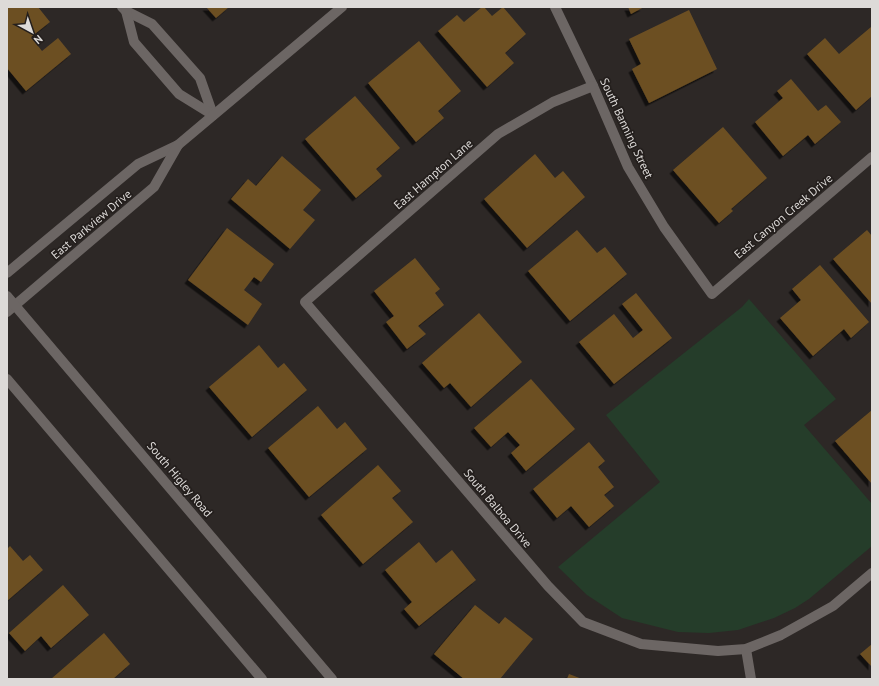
<svg xmlns="http://www.w3.org/2000/svg" width="879" height="686" font-family="'PT Sans',sans-serif">
<style>
.green{fill:#253d2a}
.building{fill:#6c4f24;filter:url(#shadow)}
.lines{fill:none;stroke-linecap:round;stroke-linejoin:round}
.minor{stroke:#6c6664;stroke-width:10}
.secondary{stroke:#6c6664;stroke-width:10}
.labels{text-anchor:middle;dominant-baseline:central;stroke-width:3.5;stroke-linejoin:round;paint-order:stroke}
.street-label{font-size:12px;fill:#dddad8;stroke:#241f1d}
</style>
<defs>
<filter id="shadow"><feDropShadow dx="-3.5" dy="3.5" stdDeviation="0" flood-color="#0009"/></filter>
</defs>
<rect width="100%" height="100%" fill="#2d2826"/>
<path class="green" d="M 749,299 L 836,399 L 804,425 L 872,504 L 872,546 L 809,599 L 795,608 L 774,618 L 738,630 L 709,633 L 678,632 L 622,618 L 587,595 L 558,567 L 660,482 L 606,415 L 742,307 Z"/>
<g class="building">
<path d="M 7,7 L 38,7 L 50,22 L 31,37 L 42,51 L 58,38 L 71,54 L 26,91 L 7,68 Z"/>
<path d="M 206,7 L 229,7 L 216,18 Z"/>
<path d="M 482,7 L 484,7 L 492,16 L 503,7 L 526,34 L 505,53 L 514,63 L 487,87 L 438,31 L 457,15 L 464,22 Z"/>
<path d="M 628,7 L 644,7 L 631,14 Z"/>
<path d="M 689,10 L 717,69 L 649,103 L 632,69 L 641,64 L 629,39 Z"/>
<path d="M 871,27 L 872,29 L 872,96 L 856,110 L 807,54 L 825,38 L 839,54 Z"/>
<path d="M 419,41 L 461,91 L 438,111 L 444,118 L 416,142 L 368,83 Z"/>
<path d="M 791,79 L 818,111 L 826,105 L 841,122 L 815,144 L 808,135 L 783,156 L 755,122 L 783,98 L 777,91 Z"/>
<path d="M 355,96 L 400,148 L 376,169 L 382,176 L 356,198 L 305,139 Z"/>
<path d="M 723,127 L 767,178 L 731,209 L 733,211 L 719,223 L 673,170 Z"/>
<path d="M 535,154 L 555,178 L 563,171 L 585,197 L 527,248 L 484,199 Z"/>
<path d="M 282,156 L 321,190 L 303,210 L 315,220 L 290,249 L 231,199 L 248,179 L 256,186 Z"/>
<path d="M 227,228 L 274,264 L 261,282 L 254,277 L 244,290 L 262,304 L 248,325 L 188,280 Z"/>
<path d="M 577,230 L 597,253 L 605,247 L 627,274 L 570,321 L 528,271 Z"/>
<path d="M 867,230 L 872,236 L 872,304 L 833,259 Z"/>
<path d="M 415,258 L 440,289 L 435,293 L 444,305 L 418,326 L 426,334 L 407,349 L 386,322 L 394,316 L 374,291 Z"/>
<path d="M 820,265 L 869,322 L 851,338 L 844,329 L 813,356 L 780,318 L 801,300 L 792,289 Z"/>
<path d="M 636,293 L 672,338 L 614,384 L 579,342 L 614,314 L 633,338 L 643,330 L 622,304 Z"/>
<path d="M 479,313 L 522,362 L 471,407 L 450,383 L 444,388 L 422,363 Z"/>
<path d="M 259,345 L 278,368 L 284,363 L 307,390 L 252,437 L 209,387 Z"/>
<path d="M 531,379 L 575,429 L 526,471 L 511,453 L 520,445 L 508,432 L 491,447 L 474,428 Z"/>
<path d="M 318,406 L 337,429 L 345,422 L 367,449 L 309,497 L 268,448 Z"/>
<path d="M 872,410 L 872,484 L 835,441 Z"/>
<path d="M 589,442 L 605,461 L 598,467 L 614,487 L 604,495 L 614,506 L 589,527 L 571,506 L 557,518 L 533,489 Z"/>
<path d="M 378,465 L 401,491 L 392,498 L 413,522 L 363,564 L 321,515 Z"/>
<path d="M 419,542 L 436,563 L 452,550 L 476,580 L 419,626 L 404,609 L 412,602 L 385,570 Z"/>
<path d="M 10,546 L 23,561 L 30,555 L 43,570 L 7,601 L 7,549 Z"/>
<path d="M 63,585 L 89,615 L 51,648 L 41,636 L 25,651 L 9,633 Z"/>
<path d="M 475,605 L 499,624 L 505,617 L 533,639 L 500,679 L 464,679 L 434,654 Z"/>
<path d="M 104,633 L 130,664 L 113,679 L 51,679 Z"/>
<path d="M 872,644 L 872,667 L 860,654 Z"/>
<path d="M 569,674 L 582,679 L 567,679 Z"/>
</g>
<g class="lines">
<g class="minor">
<path d="M 122,7 L 126,11 L 152,24 L 200,78 L 213,115"/>
<path d="M 555,7 L 593,86 L 628,167 L 664,227 L 712,294 L 872,157"/>
<path d="M 126,11 L 134,42 L 179,94 L 213,115"/>
<path d="M 593,86 L 553,102 L 498,134 L 305,302 L 548,586 L 583,622 L 641,644 L 718,651 L 746,649 L 781,635 L 833,606 L 872,573"/>
<path d="M 7,273 L 138,164 L 178,145 L 342,7"/>
<path d="M 7,312 L 154,187 L 178,145"/>
<path d="M 746,649 L 751,679"/>
</g>
<g class="secondary">
<path d="M 7,296 L 332,679"/>
<path d="M 7,379 L 262,679"/>
</g>
</g>
<g class="labels">
<g class="street-label">
<text transform="translate(627 128) rotate(65)">South Banning Street</text>
<text transform="translate(433 174) rotate(-41)">East Hampton Lane</text>
<text transform="translate(783 216) rotate(-40)">East Canyon Creek Drive</text>
<text transform="translate(91 224) rotate(-40)">East Parkview Drive</text>
<text transform="translate(180 479) rotate(50)">South Higley Road</text>
<text transform="translate(498 508) rotate(50)">South Balboa Drive</text>
</g>
</g>
<rect width="879" height="686" fill="none" stroke="#dddad8" stroke-width="16"/>
<g transform="translate(32 32) rotate(140)" stroke="#241f1d" stroke-width="3" paint-order="stroke">
<path d="M0-3L7 15L0 10L-7 15Z" fill="#dddad8"/>
<text y="-6" font-size="11" font-weight="bold" text-anchor="middle" fill="#dddad8">N</text>
</g>
</svg>
